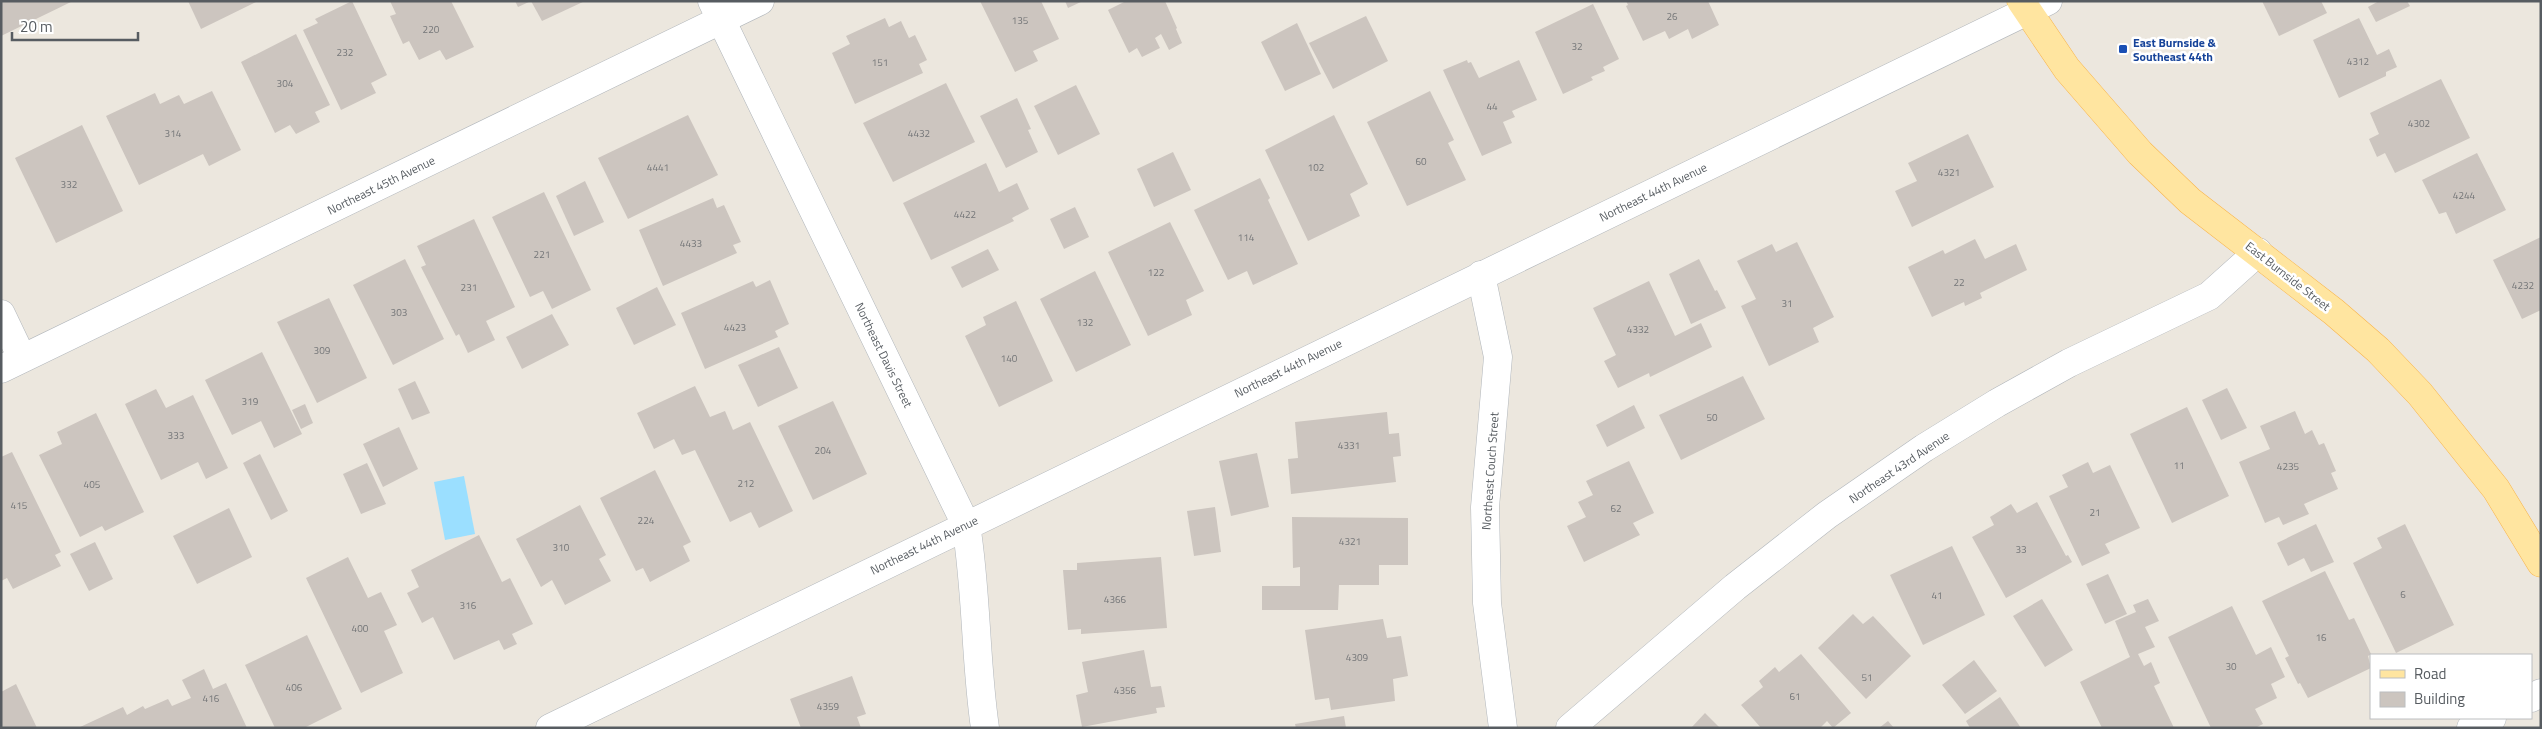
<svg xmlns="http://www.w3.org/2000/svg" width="2542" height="729" font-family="'Titillium Web',sans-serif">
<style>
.water{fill:#9bdfff}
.building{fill:#ccc5bf}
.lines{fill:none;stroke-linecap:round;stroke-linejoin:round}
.minor-casing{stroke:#b1b6bb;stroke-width:29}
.major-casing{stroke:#f9b44a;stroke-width:29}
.minor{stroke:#fff;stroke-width:28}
.major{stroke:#ffe5a0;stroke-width:28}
.transit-dot{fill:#1a4fb4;stroke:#fff;stroke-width:2}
.labels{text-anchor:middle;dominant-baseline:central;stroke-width:5;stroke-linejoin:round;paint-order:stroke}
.number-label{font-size:10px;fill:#747678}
.transit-label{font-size:12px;font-weight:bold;fill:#164399;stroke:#fff;text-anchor:start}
.street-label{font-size:12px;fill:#575c61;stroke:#fff}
</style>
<rect width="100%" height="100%" fill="#ece7de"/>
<path class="water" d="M 464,476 L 475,534 L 445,540 L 434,482 Z"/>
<g class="building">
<path d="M 1,1 L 73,1 L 1,36 Z"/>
<path d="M 188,1 L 258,1 L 201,29 Z"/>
<path d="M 352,1 L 387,75 L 371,83 L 376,93 L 341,110 L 303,30 L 318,23 L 315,19 Z"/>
<path d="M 390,1 L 451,1 L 474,47 L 446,60 L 440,50 L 419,60 L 409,41 L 403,44 L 390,16 L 396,14 Z"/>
<path d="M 515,1 L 531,1 L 518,7 Z"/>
<path d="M 531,1 L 585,1 L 542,21 Z"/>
<path d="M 980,1 L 1041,1 L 1059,39 L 1033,51 L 1038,61 L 1015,72 Z"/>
<path d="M 1065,1 L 1083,1 L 1068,8 Z"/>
<path d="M 1126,1 L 1165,1 L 1177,28 L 1176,29 L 1182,43 L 1169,50 L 1161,34 L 1155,38 L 1160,48 L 1142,57 L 1137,48 L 1129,53 L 1108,10 Z"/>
<path d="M 1626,1 L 1708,1 L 1719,25 L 1692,39 L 1688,29 L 1669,39 L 1665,31 L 1643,41 L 1626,6 L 1628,5 Z"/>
<path d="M 2262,1 L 2321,1 L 2327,13 L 2279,36 Z"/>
<path d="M 2379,1 L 2407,1 L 2410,6 L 2376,22 L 2368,7 Z"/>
<path d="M 1593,4 L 1619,59 L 1603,67 L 1605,71 L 1591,77 L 1593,80 L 1563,94 L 1535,32 Z"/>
<path d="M 1366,16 L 1388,61 L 1333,89 L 1309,43 Z"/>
<path d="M 885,18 L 889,27 L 901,21 L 909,38 L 915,35 L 927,60 L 919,64 L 923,73 L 855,104 L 832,53 L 850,44 L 846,36 Z"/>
<path d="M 2359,18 L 2377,55 L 2389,49 L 2397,67 L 2386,72 L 2386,76 L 2339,98 L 2313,40 Z"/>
<path d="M 1297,23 L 1321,74 L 1285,91 L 1261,42 Z"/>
<path d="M 296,34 L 330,105 L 315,112 L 320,122 L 296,134 L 290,125 L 275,133 L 241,62 Z"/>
<path d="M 1467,60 L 1468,63 L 1471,62 L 1479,78 L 1519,60 L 1537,100 L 1512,111 L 1515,117 L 1503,122 L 1512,143 L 1482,156 L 1443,70 Z"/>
<path d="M 2441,79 L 2470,138 L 2395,173 L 2385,153 L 2377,157 L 2369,139 L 2379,134 L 2370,113 Z"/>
<path d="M 946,83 L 975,142 L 893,182 L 863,123 Z"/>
<path d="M 1076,85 L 1100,134 L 1058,155 L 1034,106 Z"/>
<path d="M 212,91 L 241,150 L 209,166 L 203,154 L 139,185 L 106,116 L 155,93 L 160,104 L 179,95 L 184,104 Z"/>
<path d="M 1430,91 L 1454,140 L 1448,143 L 1466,180 L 1407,206 L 1367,122 Z"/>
<path d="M 1017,98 L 1031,129 L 1028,130 L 1038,152 L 1006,168 L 980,116 Z"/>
<path d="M 688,115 L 718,175 L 628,219 L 598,158 Z"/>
<path d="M 1334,115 L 1368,184 L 1350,194 L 1360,216 L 1308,241 L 1265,150 Z"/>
<path d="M 82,125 L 123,211 L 56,243 L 15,158 Z"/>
<path d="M 1968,134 L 1994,187 L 1912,227 L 1895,191 L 1917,181 L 1908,163 Z"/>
<path d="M 1173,152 L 1191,190 L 1154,207 L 1137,169 Z"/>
<path d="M 2477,153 L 2506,210 L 2456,234 L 2446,212 L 2439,214 L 2422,180 Z"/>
<path d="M 986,163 L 999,192 L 1017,183 L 1029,209 L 1012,218 L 1014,221 L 931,260 L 903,203 Z"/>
<path d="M 1260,178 L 1270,198 L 1268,200 L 1298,264 L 1253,285 L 1247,271 L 1228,280 L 1194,210 Z"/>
<path d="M 585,181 L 604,222 L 574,236 L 556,196 Z"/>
<path d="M 544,192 L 591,290 L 552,309 L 543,291 L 530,297 L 492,217 Z"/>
<path d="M 713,198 L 717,208 L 724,205 L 741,242 L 733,245 L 737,253 L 663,286 L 639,230 Z"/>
<path d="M 1075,207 L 1089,237 L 1064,249 L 1050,219 Z"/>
<path d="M 474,219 L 515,307 L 486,321 L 495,340 L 468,353 L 459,334 L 456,336 L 421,267 L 426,265 L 417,246 Z"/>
<path d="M 1170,222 L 1204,291 L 1186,300 L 1192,315 L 1148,336 L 1108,252 Z"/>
<path d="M 2541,237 L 2541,310 L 2522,319 L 2493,260 Z"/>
<path d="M 1975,239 L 1985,259 L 2016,244 L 2027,270 L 1980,293 L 1982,298 L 1965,306 L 1964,302 L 1932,317 L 1908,267 L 1943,250 L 1945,254 Z"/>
<path d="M 1797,242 L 1834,317 L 1813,328 L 1819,342 L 1769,366 L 1741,306 L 1756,299 L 1737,261 L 1772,244 L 1776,252 Z"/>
<path d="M 988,249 L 999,270 L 962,288 L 951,267 Z"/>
<path d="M 405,259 L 444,339 L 393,365 L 353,285 Z"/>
<path d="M 1699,259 L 1715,291 L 1717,290 L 1726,308 L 1691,324 L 1669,274 Z"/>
<path d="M 1095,271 L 1131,345 L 1076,372 L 1040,299 Z"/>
<path d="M 770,280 L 789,324 L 775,331 L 778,337 L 705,369 L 681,313 L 753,281 L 756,287 Z"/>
<path d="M 1649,281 L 1675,336 L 1701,323 L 1712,347 L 1650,377 L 1649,373 L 1618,388 L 1604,361 L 1616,355 L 1593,308 Z"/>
<path d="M 657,287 L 676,325 L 634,345 L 616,308 Z"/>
<path d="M 329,298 L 367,378 L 317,403 L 277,322 Z"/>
<path d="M 1016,301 L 1053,381 L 999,407 L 965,336 L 986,325 L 983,317 Z"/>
<path d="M 552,314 L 569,345 L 522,369 L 506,337 Z"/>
<path d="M 779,347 L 798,388 L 758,407 L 738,365 Z"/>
<path d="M 262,352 L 302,434 L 274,448 L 261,421 L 232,435 L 205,380 Z"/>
<path d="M 1743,376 L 1765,419 L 1681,460 L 1659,415 Z"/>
<path d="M 415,381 L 430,413 L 412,420 L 398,389 Z"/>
<path d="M 695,386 L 710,417 L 725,411 L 733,430 L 750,422 L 793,511 L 759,528 L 751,512 L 730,522 L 695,450 L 682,455 L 674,439 L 654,449 L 637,413 Z"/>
<path d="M 2227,388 L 2247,428 L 2221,440 L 2202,400 Z"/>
<path d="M 156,389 L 166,408 L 193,395 L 228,468 L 206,479 L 198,462 L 161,480 L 125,404 Z"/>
<path d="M 833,401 L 867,474 L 813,500 L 778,426 Z"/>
<path d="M 305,404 L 313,423 L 301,429 L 292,410 Z"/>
<path d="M 1634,405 L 1645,428 L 1607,447 L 1596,425 Z"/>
<path d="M 2187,407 L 2229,496 L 2172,523 L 2130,434 Z"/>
<path d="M 2295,411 L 2305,434 L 2312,430 L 2319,445 L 2324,443 L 2336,471 L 2331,473 L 2338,489 L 2304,504 L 2309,514 L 2283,525 L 2279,517 L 2265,523 L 2239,462 L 2270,449 L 2260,426 Z"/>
<path d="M 1387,412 L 1389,434 L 1399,433 L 1401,456 L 1393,457 L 1396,482 L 1291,494 L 1288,459 L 1298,458 L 1295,422 Z"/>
<path d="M 96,413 L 144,512 L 105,531 L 102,526 L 80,537 L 39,455 L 62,444 L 57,432 Z"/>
<path d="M 399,427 L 418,469 L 383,487 L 363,444 Z"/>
<path d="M 12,452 L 61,552 L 55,555 L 61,566 L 13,589 L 7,578 L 1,581 L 1,457 Z"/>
<path d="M 1257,453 L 1269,507 L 1231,516 L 1219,461 Z"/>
<path d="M 260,454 L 288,511 L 271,520 L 243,463 Z"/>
<path d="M 1629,461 L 1654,513 L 1633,523 L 1640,535 L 1584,562 L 1567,526 L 1586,517 L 1578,502 L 1593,495 L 1586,481 Z"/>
<path d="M 2088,462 L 2093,473 L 2110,465 L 2140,528 L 2105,544 L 2110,553 L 2082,566 L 2049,496 L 2068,487 L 2062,475 Z"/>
<path d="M 367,463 L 386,504 L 361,514 L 343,474 Z"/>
<path d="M 655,470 L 691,542 L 683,546 L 690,561 L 650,582 L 643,568 L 636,571 L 600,498 Z"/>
<path d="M 2037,502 L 2066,556 L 2068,555 L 2072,562 L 2006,598 L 1972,537 L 1994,525 L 1990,517 L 2011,504 L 2017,513 Z"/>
<path d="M 580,505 L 606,555 L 599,559 L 611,581 L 565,605 L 552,580 L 541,587 L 516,539 Z"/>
<path d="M 1215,507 L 1221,552 L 1194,556 L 1187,511 Z"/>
<path d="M 229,508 L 252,557 L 197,584 L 173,536 Z"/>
<path d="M 1292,517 L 1408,518 L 1408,565 L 1379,565 L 1379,585 L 1339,585 L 1338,610 L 1262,610 L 1262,586 L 1300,586 L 1300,567 L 1293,568 Z"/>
<path d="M 2316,524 L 2334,562 L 2311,572 L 2304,558 L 2288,566 L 2277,543 Z"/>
<path d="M 2405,524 L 2454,625 L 2396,653 L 2353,563 L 2382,548 L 2377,538 Z"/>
<path d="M 479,535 L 502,582 L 510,578 L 533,624 L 512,634 L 517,644 L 504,650 L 499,640 L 454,660 L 433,617 L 422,623 L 407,593 L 419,587 L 411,570 Z"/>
<path d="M 95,542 L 113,579 L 89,591 L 70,554 Z"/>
<path d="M 1952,546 L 1985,615 L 1923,645 L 1890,575 Z"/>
<path d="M 348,557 L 368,598 L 381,592 L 397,625 L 384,631 L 403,673 L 361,693 L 306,578 Z"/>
<path d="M 1161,557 L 1167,628 L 1081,634 L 1081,629 L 1068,630 L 1063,570 L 1077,570 L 1077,563 Z"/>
<path d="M 2325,571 L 2349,620 L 2354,618 L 2371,654 L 2368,656 L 2371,668 L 2308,698 L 2300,683 L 2298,684 L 2285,658 L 2289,656 L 2262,601 Z"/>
<path d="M 2108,574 L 2127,614 L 2105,624 L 2086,584 Z"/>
<path d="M 2042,599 L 2073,650 L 2045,667 L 2013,616 Z"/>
<path d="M 2148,599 L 2159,621 L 2145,627 L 2155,647 L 2138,654 L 2144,666 L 2151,662 L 2160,683 L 2154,686 L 2174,728 L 2102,728 L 2080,682 L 2130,657 L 2115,621 L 2136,612 L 2133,605 Z"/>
<path d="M 2232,606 L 2256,655 L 2271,647 L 2285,677 L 2271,684 L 2277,698 L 2255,709 L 2263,724 L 2255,728 L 2211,728 L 2168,637 Z"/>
<path d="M 1853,614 L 1863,624 L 1873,616 L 1911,656 L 1866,699 L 1818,648 Z"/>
<path d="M 1383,619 L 1387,638 L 1401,636 L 1408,676 L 1393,679 L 1395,701 L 1331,710 L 1329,698 L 1315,700 L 1305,630 Z"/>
<path d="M 307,635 L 342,709 L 304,728 L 275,728 L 245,665 Z"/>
<path d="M 1144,650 L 1151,687 L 1161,686 L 1165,707 L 1156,708 L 1157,713 L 1082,727 L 1076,695 L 1088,692 L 1082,662 Z"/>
<path d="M 1801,654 L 1851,713 L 1833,728 L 1827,721 L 1820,728 L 1761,728 L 1741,705 L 1763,687 L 1759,681 L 1775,667 L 1779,672 Z"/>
<path d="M 1974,660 L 1997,691 L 1965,714 L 1942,685 Z"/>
<path d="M 204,669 L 213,689 L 226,683 L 247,728 L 78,728 L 123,707 L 127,715 L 143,706 L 145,709 L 168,699 L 172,706 L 191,698 L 182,680 Z"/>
<path d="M 852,676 L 866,714 L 857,717 L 861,728 L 801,728 L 790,699 Z"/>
<path d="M 16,684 L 37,728 L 1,728 L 1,692 Z"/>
<path d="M 2000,697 L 2021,728 L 1970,728 L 1966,721 Z"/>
<path d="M 1705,713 L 1720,728 L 1691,728 Z"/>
<path d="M 1344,716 L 1346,728 L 1296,728 L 1295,724 Z"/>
<path d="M 1888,721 L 1894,728 L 1879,728 Z"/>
</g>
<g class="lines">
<defs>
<g id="minor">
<path d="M 712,1 L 966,525 C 977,592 975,660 985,728"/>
<path d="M 1481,275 L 1498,357 L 1485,507 L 1487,603 L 1503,728"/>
<path d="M 1,314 L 22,358"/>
<path d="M 1,369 L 760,1"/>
<path d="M 2531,698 L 2541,693"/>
<path d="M 550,728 L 2048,1"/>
<path d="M 1570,728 L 1735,587 L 1827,515 L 1924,448 L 1997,403 L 2069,363 L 2209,296 L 2258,252"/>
<path d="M 2471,728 L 2492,718"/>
</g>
<path id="major" d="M 2021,1 L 2067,69 L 2140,153 L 2190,201 L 2334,312 L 2378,350 L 2420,394 L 2496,489 L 2541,563"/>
</defs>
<use href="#minor" class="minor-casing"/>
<use href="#major" class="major-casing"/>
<use href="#minor" class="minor"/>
<use href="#major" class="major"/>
</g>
<rect class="transit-dot" x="2118" y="44" width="10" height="10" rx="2.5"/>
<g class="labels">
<g class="number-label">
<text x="1672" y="16">26</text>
<text x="1020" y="20">135</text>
<text x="431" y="29">220</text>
<text x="1577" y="46">32</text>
<text x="345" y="52">232</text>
<text x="2358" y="61">4312</text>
<text x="880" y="62">151</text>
<text x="285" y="83">304</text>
<text x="1492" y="106">44</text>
<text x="2419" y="123">4302</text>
<text x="173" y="133">314</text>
<text x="919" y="133">4432</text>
<text x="1421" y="161">60</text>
<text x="658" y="167">4441</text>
<text x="1316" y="167">102</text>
<text x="1949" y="172">4321</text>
<text x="69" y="184">332</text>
<text x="2464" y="195">4244</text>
<text x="965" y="214">4422</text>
<text x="1246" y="237">114</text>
<text x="691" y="243">4433</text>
<text x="542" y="254">221</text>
<text x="1156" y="272">122</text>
<text x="1959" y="282">22</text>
<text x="2523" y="285">4232</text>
<text x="469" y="287">231</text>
<text x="1787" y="303">31</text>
<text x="399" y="312">303</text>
<text x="1085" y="322">132</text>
<text x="735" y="327">4423</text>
<text x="1638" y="329">4332</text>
<text x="322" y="350">309</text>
<text x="1009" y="358">140</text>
<text x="250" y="401">319</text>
<text x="1712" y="417">50</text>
<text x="176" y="435">333</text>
<text x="1349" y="445">4331</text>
<text x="823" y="450">204</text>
<text x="2179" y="465">11</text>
<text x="2288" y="466">4235</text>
<text x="746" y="483">212</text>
<text x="92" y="484">405</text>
<text x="19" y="505">415</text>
<text x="1616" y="508">62</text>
<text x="2095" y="512">21</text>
<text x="646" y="520">224</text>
<text x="1350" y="541">4321</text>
<text x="561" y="547">310</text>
<text x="2021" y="549">33</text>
<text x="2403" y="594">6</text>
<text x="1937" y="595">41</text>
<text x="1115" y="599">4366</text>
<text x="468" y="605">316</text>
<text x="360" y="628">400</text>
<text x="2321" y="637">16</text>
<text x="1357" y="657">4309</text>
<text x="2231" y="666">30</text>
<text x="1867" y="677">51</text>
<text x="294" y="687">406</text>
<text x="1125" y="690">4356</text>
<text x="1795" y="696">61</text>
<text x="211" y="698">416</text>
<text x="828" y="706">4359</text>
</g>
<g class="transit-label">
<text x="2133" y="42">East Burnside &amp;<tspan x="2133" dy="14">Southeast 44th</tspan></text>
</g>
<g class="street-label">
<text transform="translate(381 185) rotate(-26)">Northeast 45th Avenue</text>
<text transform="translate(1653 192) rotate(-26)">Northeast 44th Avenue</text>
<text transform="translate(2288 276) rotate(38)">East Burnside Street</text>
<text transform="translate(884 355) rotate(64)">Northeast Davis Street</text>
<text transform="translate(1288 368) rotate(-26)">Northeast 44th Avenue</text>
<text transform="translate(1899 467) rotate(-34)">Northeast 43rd Avenue</text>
<text transform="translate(1490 471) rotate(-86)">Northeast Couch Street</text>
<text transform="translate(924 545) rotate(-26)">Northeast 44th Avenue</text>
</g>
</g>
<rect width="2542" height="729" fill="none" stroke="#575c61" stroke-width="5"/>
<rect x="2370" y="654" width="162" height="65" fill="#ffffff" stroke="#bcbec0"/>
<rect x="2380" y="670" width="25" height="8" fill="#ffe5a0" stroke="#bcbec0"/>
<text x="2414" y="679" font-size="15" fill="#575c61">Road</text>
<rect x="2380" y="692" width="25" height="15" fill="#ccc5bf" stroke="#bcbec0"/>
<text x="2414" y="704" font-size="15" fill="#575c61">Building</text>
<path d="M12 32v8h126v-8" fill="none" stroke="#575c61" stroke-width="2.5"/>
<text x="20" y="32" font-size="15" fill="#575c61" stroke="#ffffff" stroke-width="4" paint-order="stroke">20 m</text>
</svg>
